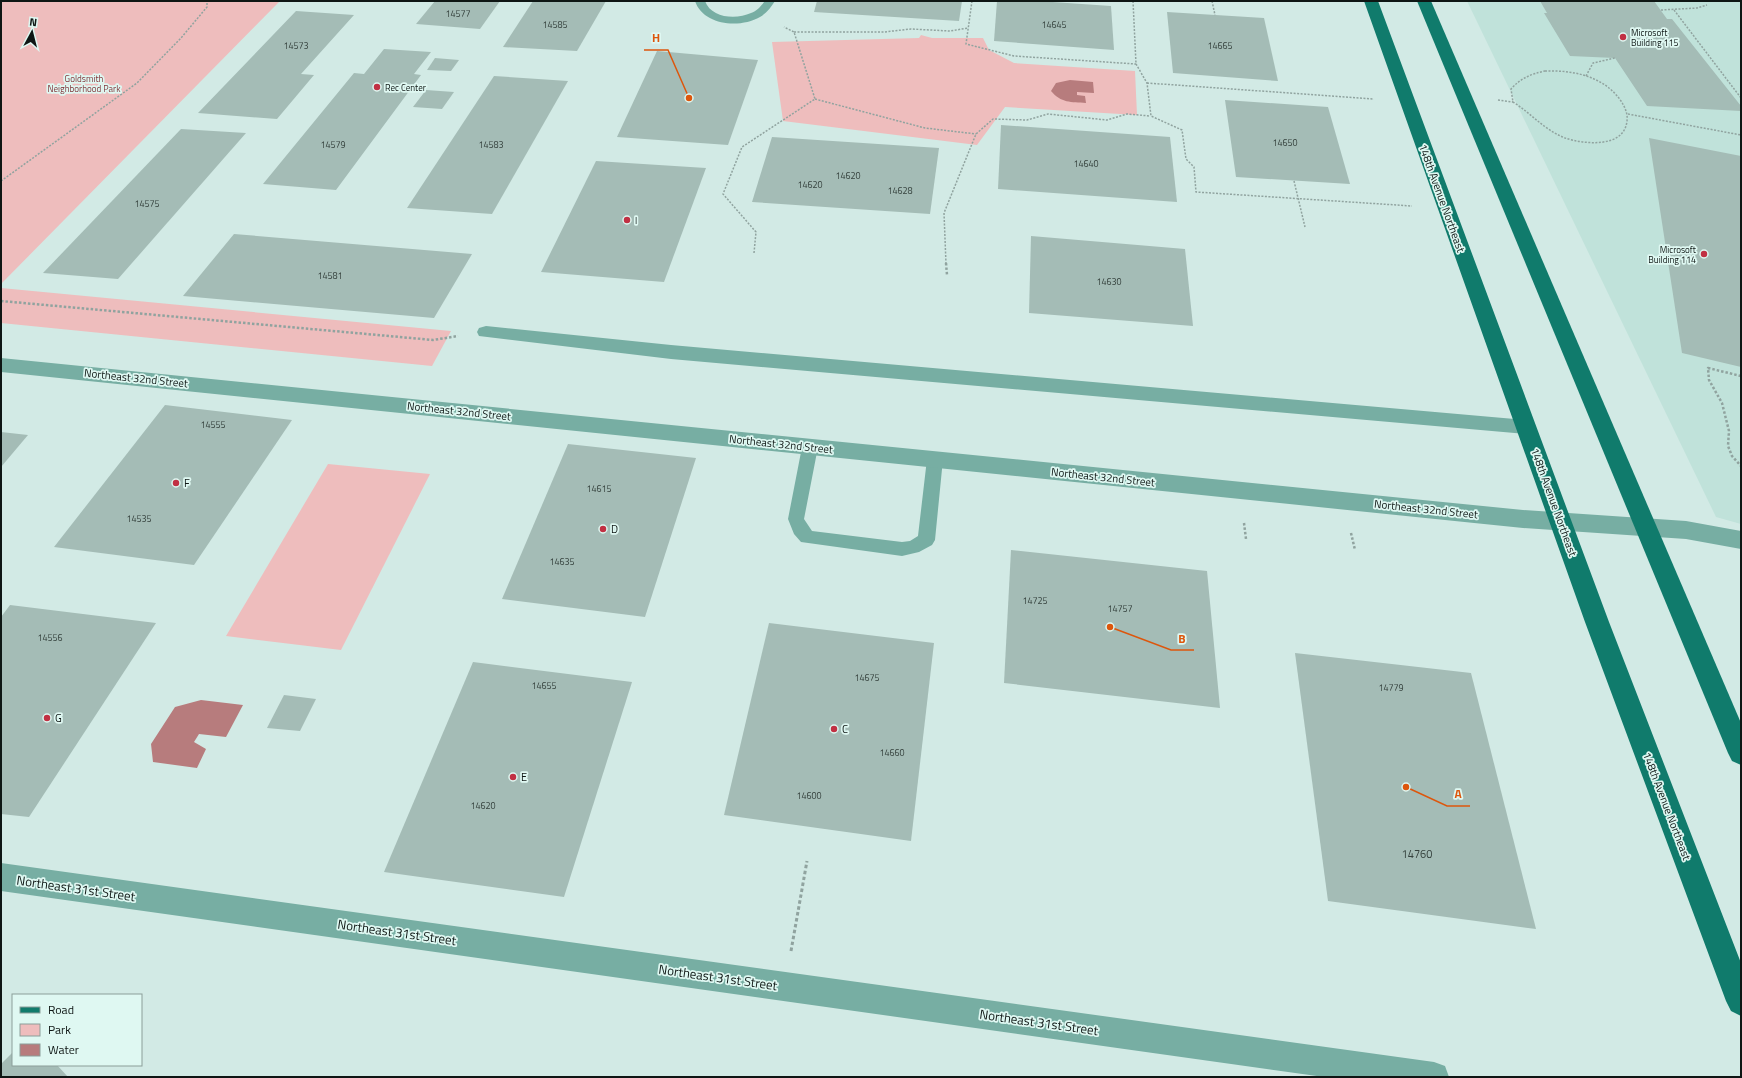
<svg xmlns="http://www.w3.org/2000/svg" width="1742" height="1078" font-family="'Titillium Web',sans-serif">
<style>
.built{fill:#c0e2da}
.green{fill:#eebdbd}
.water{fill:#b77c7d}
.building{fill:#a4bcb6}
.lines{fill:none;stroke-linecap:round;stroke-linejoin:round}
.path-far2{stroke:#90a39f;stroke-width:1.5;stroke-dasharray:2 1.5;stroke-linecap:butt}
.path-far1{stroke:#90a39f;stroke-width:2.5;stroke-dasharray:2.5 2;stroke-linecap:butt}
.path{stroke:#90a39f;stroke-width:3;stroke-dasharray:3.5 2.5;stroke-linecap:butt}
.service{fill:#77aea3;fill-rule:evenodd}
.minor{fill:#77aea3;fill-rule:evenodd}
.primary{fill:#107b6c;fill-rule:evenodd}
.poi-dot{fill:#c13043;stroke:#dff8f2;stroke-width:1.5}
.labels{text-anchor:middle;dominant-baseline:central;stroke-width:3.5;stroke-linejoin:round;paint-order:stroke}
.number-label{font-size:9px;fill:#34403c}
.far-poi-label{font-size:9px;fill:#0e1614;stroke:#dff8f2;text-anchor:start}
.far-park-label{font-size:9px;fill:#80353a;stroke:#dff8f2}
.street-label{font-size:11px;fill:#0e1614;stroke:#dff8f2}
.poi-label{font-size:11px;fill:#0e1614;stroke:#dff8f2;text-anchor:start}
.near-number-label{font-size:11px;fill:#34403c}
.near-street-label{font-size:13px;fill:#0e1614;stroke:#dff8f2}
.leader{fill:none;stroke:#dd560c;stroke-width:1.5}
.callout-dot{fill:#dd560c;stroke:#dff8f2;stroke-width:1.5}
.callout-label{font-size:12px;text-anchor:middle;font-weight:bold;fill:#dd560c;stroke:#dff8f2;stroke-width:3.5;stroke-linejoin:round;paint-order:stroke}
</style>
<rect width="100%" height="100%" fill="#d2eae5"/>
<path class="built" d="M 1467,1 L 1741,1 L 1741,524 L 1716,517 Z"/>
<g class="green">
<path d="M 1,1 L 280,1 L 1,284 Z"/>
<path d="M 921,35 L 932,38 L 983,38 L 989,50 L 1014,63 L 1135,71 L 1137,115 L 1005,107 L 977,145 L 783,121 L 772,42 L 919,38 Z"/>
<path d="M 1,288 L 451,331 L 432,366 L 1,323 Z"/>
<path d="M 328,464 L 430,474 L 341,650 L 226,636 Z"/>
</g>
<g class="water">
<path d="M 1070,80 L 1093,82 L 1094,93 L 1077,92 L 1077,95 L 1085,96 L 1086,103 C 1071,102 1061,103 1051,91 L 1056,83 Z"/>
<path d="M 201,700 L 243,705 L 226,737 L 199,734 L 194,742 L 206,749 L 197,768 L 153,762 L 151,744 L 175,707 Z"/>
</g>
<g class="building">
<path d="M 435,1 L 500,1 L 480,29 L 416,24 Z"/>
<path d="M 533,1 L 606,1 L 577,51 L 503,47 Z"/>
<path d="M 817,1 L 962,1 L 959,21 L 814,12 Z"/>
<path d="M 997,1 L 1038,1 L 1111,6 L 1114,50 L 994,41 Z"/>
<path d="M 1540,1 L 1654,1 L 1667,19 L 1672,19 L 1741,106 L 1741,111 L 1647,106 L 1615,58 L 1570,56 L 1544,13 L 1547,13 Z"/>
<path d="M 296,11 L 354,15 L 301,74 L 314,75 L 277,119 L 198,113 Z"/>
<path d="M 1167,12 L 1264,18 L 1278,81 L 1173,73 Z"/>
<path d="M 384,49 L 431,52 L 414,74 L 421,75 L 336,190 L 263,184 L 354,73 L 364,74 Z"/>
<path d="M 657,51 L 758,60 L 728,145 L 617,137 Z"/>
<path d="M 435,58 L 459,60 L 451,71 L 427,70 Z"/>
<path d="M 494,76 L 568,81 L 492,214 L 407,208 Z"/>
<path d="M 426,90 L 454,92 L 442,109 L 413,107 Z"/>
<path d="M 1225,100 L 1328,107 L 1350,184 L 1236,177 Z"/>
<path d="M 1001,125 L 1170,137 L 1177,202 L 998,189 Z"/>
<path d="M 181,129 L 246,133 L 118,279 L 43,273 Z"/>
<path d="M 772,137 L 939,148 L 930,214 L 752,202 Z"/>
<path d="M 1649,138 L 1741,156 L 1741,367 L 1682,353 Z"/>
<path d="M 596,161 L 706,168 L 664,282 L 541,272 Z"/>
<path d="M 234,234 L 472,254 L 434,318 L 183,296 Z"/>
<path d="M 1031,236 L 1185,249 L 1193,326 L 1029,313 Z"/>
<path d="M 165,405 L 292,420 L 194,565 L 54,547 Z"/>
<path d="M 1,432 L 28,435 L 1,467 Z"/>
<path d="M 568,444 L 696,458 L 645,617 L 502,599 Z"/>
<path d="M 1011,550 L 1207,571 L 1220,708 L 1004,683 Z"/>
<path d="M 10,605 L 156,623 L 29,817 L 1,814 L 1,617 Z"/>
<path d="M 769,623 L 934,643 L 911,841 L 724,815 Z"/>
<path d="M 1295,653 L 1471,673 L 1536,929 L 1328,901 Z"/>
<path d="M 473,662 L 632,682 L 564,897 L 384,872 Z"/>
<path d="M 284,695 L 316,699 L 300,731 L 267,728 Z"/>
<path d="M 13,1052 L 13,1065 L 57,1065 L 68,1077 L 1,1077 L 1,1064 Z"/>
</g>
<g class="lines">
<g class="path-far2">
<path d="M 972,1 L 966,44 L 1014,56 L 1136,64"/>
<path d="M 1133,1 L 1136,64 L 1147,83 L 1151,116 L 1182,130 L 1186,159 L 1194,167 L 1196,192 L 1412,206"/>
<path d="M 1212,1 L 1215,15"/>
<path d="M 1661,10 L 1697,8 L 1707,5"/>
<path d="M 1674,10 L 1741,98"/>
<path d="M 794,32 L 884,32 L 911,29 L 950,31 L 968,28"/>
<path d="M 1545,71 C 1573,70 1604,76 1621,101 C 1625,107 1628,114 1627,121 C 1624,149 1583,144 1565,138 C 1543,129 1532,114 1513,102 L 1511,89 C 1521,78 1531,74 1545,71 Z"/>
<path d="M 1586,76 L 1593,63 L 1615,58"/>
<path d="M 1147,83 L 1374,99"/>
<path d="M 815,99 L 925,128 L 976,134"/>
<path d="M 1498,100 L 1513,102"/>
<path d="M 1628,114 L 1741,135"/>
<path d="M 1,181 L 137,83 L 181,38 L 207,7 L 207,1"/>
<path d="M 1294,181 L 1305,227"/>
<path d="M 754,253 L 756,232 L 723,194 L 742,147 L 815,99 L 794,32 L 784,27"/>
<path d="M 946,264 L 944,213 L 976,134 L 993,119 L 1027,120 L 1048,114 L 1107,120 L 1127,114 L 1150,116"/>
</g>
<g class="path-far1">
<path d="M 946,263 L 947,275"/>
<path d="M 1,301 L 433,340 L 458,336"/>
<path d="M 1741,376 L 1708,368 L 1709,380 L 1722,403 L 1729,431 L 1728,446 L 1732,456 L 1741,466"/>
<path d="M 1244,523 L 1246,539"/>
<path d="M 1351,533 L 1355,550"/>
</g>
<path class="path" d="M 791,951 L 807,861"/>
<g class="service">
<path d="M 695,1 L 705,1 C 711,18 736,20 751,13 C 757,11 761,6 765,1 L 775,1 C 771,7 767,13 760,17 C 739,29 703,25 695,1 Z"/>
<path d="M 810,441 L 816,443 L 818,447 L 804,519 L 812,531 L 902,542 L 910,541 L 918,536 L 927,459 L 929,455 L 935,453 L 941,455 L 943,459 L 935,540 L 932,545 L 919,552 L 902,556 L 801,542 L 794,534 L 788,519 L 802,447 L 804,443 Z"/>
</g>
<g class="minor">
<path d="M 486,326 L 671,345 L 1526,420 L 1533,422 L 1536,427 L 1533,432 L 1526,434 L 671,359 L 479,336 L 477,332 L 479,328 Z"/>
<path d="M 1,358 L 1523,510 L 1686,521 L 1741,531 L 1741,549 L 1686,539 L 1523,528 L 1,372 Z"/>
<path d="M 1,863 L 1434,1062 L 1445,1066 L 1449,1077 L 1324,1077 L 1,891 Z"/>
</g>
<g class="primary">
<path d="M 1364,1 L 1378,1 L 1609,622 L 1741,963 L 1741,1016 L 1731,1011 L 1726,1001 L 1585,622 Z"/>
<path d="M 1417,1 L 1431,1 L 1741,723 L 1741,765 L 1732,761 L 1728,753 Z"/>
</g>
</g>
<g class="poi-dot">
<circle cx="1623" cy="37" r="4"/>
<circle cx="377" cy="87" r="4"/>
<circle cx="627" cy="220" r="4"/>
<circle cx="1704" cy="254" r="4"/>
<circle cx="176" cy="483" r="4"/>
<circle cx="603" cy="529" r="4"/>
<circle cx="47" cy="718" r="4"/>
<circle cx="834" cy="729" r="4"/>
<circle cx="513" cy="777" r="4"/>
</g>
<g class="labels">
<g class="number-label">
<text x="458" y="13">14577</text>
<text x="555" y="24">14585</text>
<text x="1054" y="24">14645</text>
<text x="296" y="45">14573</text>
<text x="1220" y="45">14665</text>
<text x="1285" y="142">14650</text>
<text x="333" y="144">14579</text>
<text x="491" y="144">14583</text>
<text x="1086" y="163">14640</text>
<text x="848" y="175">14620</text>
<text x="810" y="184">14620</text>
<text x="900" y="190">14628</text>
<text x="147" y="203">14575</text>
<text x="330" y="275">14581</text>
<text x="1109" y="281">14630</text>
<text x="213" y="424">14555</text>
<text x="599" y="488">14615</text>
<text x="139" y="518">14535</text>
<text x="562" y="561">14635</text>
<text x="1035" y="600">14725</text>
<text x="1120" y="608">14757</text>
<text x="50" y="637">14556</text>
<text x="867" y="677">14675</text>
<text x="544" y="685">14655</text>
<text x="1391" y="687">14779</text>
<text x="892" y="752">14660</text>
<text x="809" y="795">14600</text>
<text x="483" y="805">14620</text>
</g>
<g class="far-poi-label">
<text x="1631" y="32">Microsoft<tspan x="1631" dy="10">Building 115</tspan></text>
<text x="385" y="87">Rec Center</text>
<text x="635" y="220">I</text>
<text x="1696" y="249" text-anchor="end">Microsoft<tspan x="1696" dy="10">Building 114</tspan></text>
</g>
<g class="far-park-label">
<text x="84" y="78">Goldsmith<tspan x="84" dy="10">Neighborhood Park</tspan></text>
</g>
<g class="street-label">
<text transform="translate(1442 198) rotate(70)">148th Avenue Northeast</text>
<text transform="translate(136 378) rotate(6)">Northeast 32nd Street</text>
<text transform="translate(459 411) rotate(6)">Northeast 32nd Street</text>
<text transform="translate(781 444) rotate(6)">Northeast 32nd Street</text>
<text transform="translate(1103 477) rotate(6)">Northeast 32nd Street</text>
<text transform="translate(1554 502) rotate(70)">148th Avenue Northeast</text>
<text transform="translate(1426 509) rotate(6)">Northeast 32nd Street</text>
<text transform="translate(1667 806) rotate(69)">148th Avenue Northeast</text>
</g>
<g class="poi-label">
<text x="184" y="483">F</text>
<text x="611" y="529">D</text>
<text x="55" y="718">G</text>
<text x="842" y="729">C</text>
<text x="521" y="777">E</text>
</g>
<g class="near-number-label">
<text x="1417" y="854">14760</text>
</g>
<g class="near-street-label">
<text transform="translate(76 888) rotate(8)">Northeast 31st Street</text>
<text transform="translate(397 932) rotate(8)">Northeast 31st Street</text>
<text transform="translate(718 977) rotate(8)">Northeast 31st Street</text>
<text transform="translate(1039 1022) rotate(8)">Northeast 31st Street</text>
</g>
</g>
<path class="leader" d="M689 98L668 50H644M1110 627L1171 650H1194M1406 787L1447 806H1470"/>
<g class="callout-dot">
<circle cx="689" cy="98" r="4"/>
<circle cx="1110" cy="627" r="4"/>
<circle cx="1406" cy="787" r="4"/>
</g>
<g class="callout-label">
<text x="656" y="42">H</text>
<text x="1182" y="643">B</text>
<text x="1458" y="798">A</text>
</g>
<rect width="1742" height="1078" fill="none" stroke="#0e1614" stroke-width="4"/>
<rect x="12" y="994" width="130" height="72" fill="#dff8f2" stroke="#8b9e99"/>
<rect x="20" y="1007" width="20" height="6" fill="#107b6c" stroke="#8b9e99"/>
<text x="48" y="1014" font-size="12" fill="#0e1614">Road</text>
<rect x="20" y="1024" width="20" height="12" fill="#eebdbd" stroke="#8b9e99"/>
<text x="48" y="1034" font-size="12" fill="#0e1614">Park</text>
<rect x="20" y="1044" width="20" height="12" fill="#b77c7d" stroke="#8b9e99"/>
<text x="48" y="1054" font-size="12" fill="#0e1614">Water</text>
<g transform="translate(32 32) rotate(7)" stroke="#dff8f2" stroke-width="3" paint-order="stroke">
<path d="M0-3L7 15L0 10L-7 15Z" fill="#0e1614"/>
<text y="-6" font-size="11" font-weight="bold" text-anchor="middle" fill="#0e1614">N</text>
</g>
</svg>
